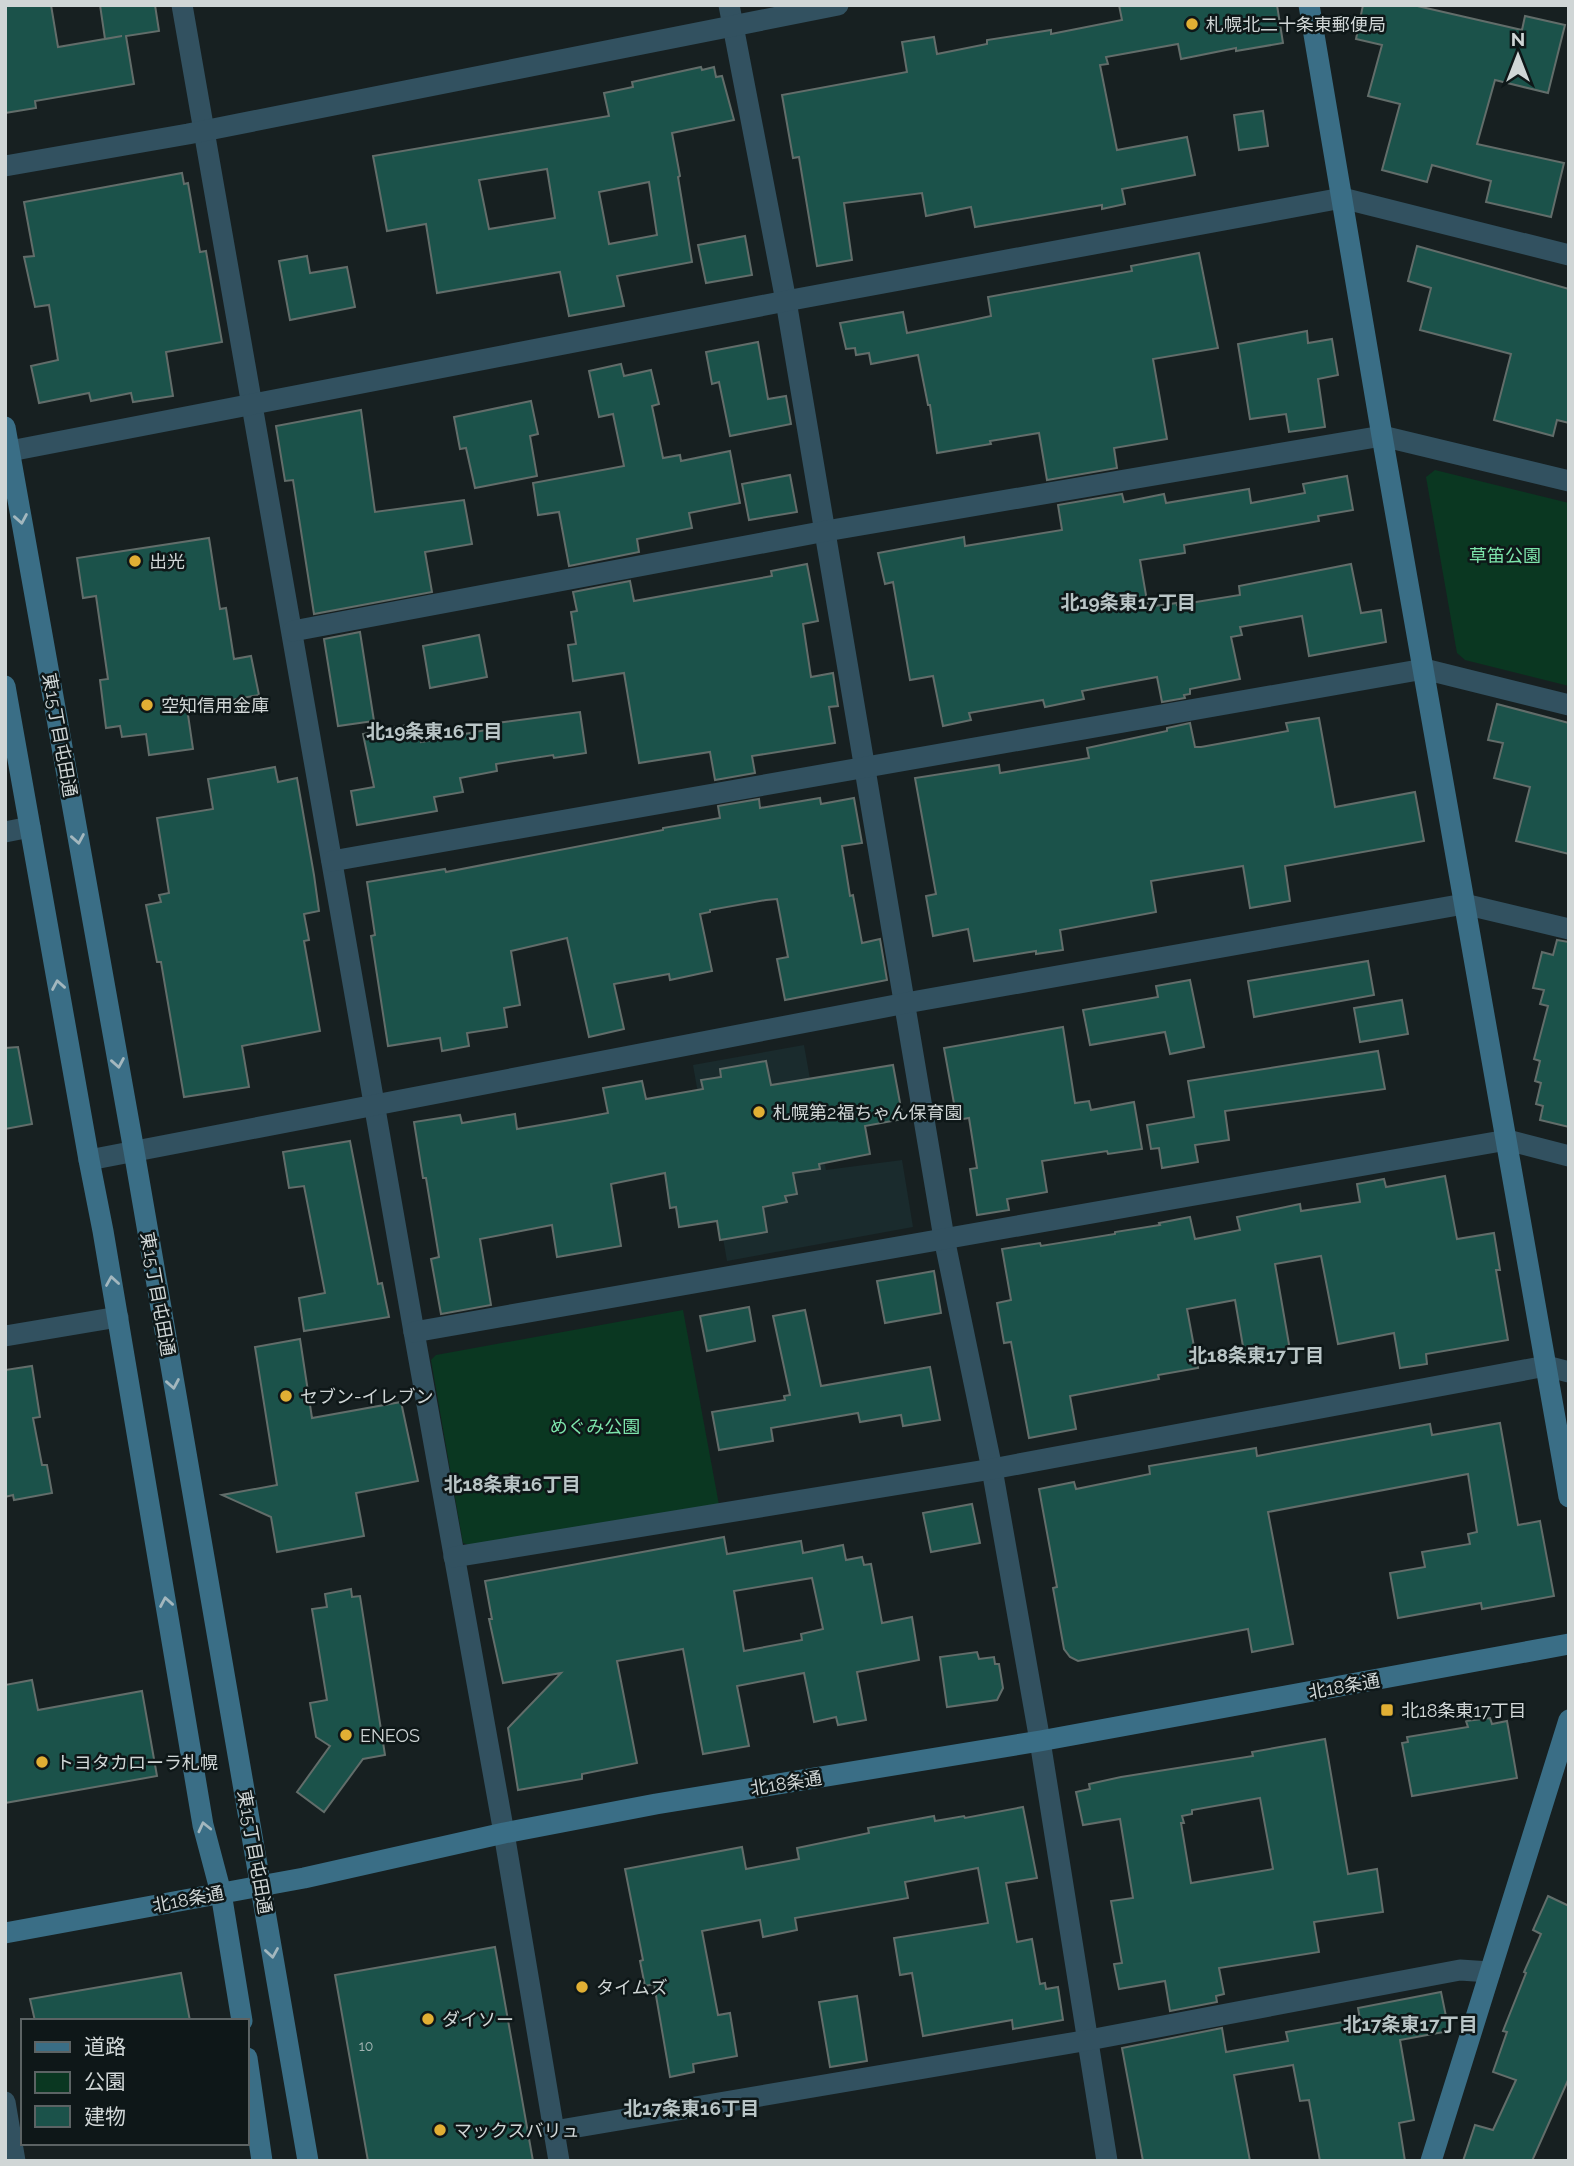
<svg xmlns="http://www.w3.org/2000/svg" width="1574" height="2166" font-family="Raleway,'Noto Sans JP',sans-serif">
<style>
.built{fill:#1a2b2d}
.green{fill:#0a3721}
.building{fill:#1b524a;stroke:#626d6a;stroke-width:2;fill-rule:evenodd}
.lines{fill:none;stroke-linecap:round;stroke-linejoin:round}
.street{stroke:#325160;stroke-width:21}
.secondary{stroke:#3a6e86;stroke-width:21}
.oneway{stroke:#a3b7be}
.poi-dot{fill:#e1af34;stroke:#0e1718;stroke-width:2.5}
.labels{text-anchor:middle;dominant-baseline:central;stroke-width:5;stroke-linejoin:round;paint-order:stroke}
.number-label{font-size:14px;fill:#a3b5b3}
.poi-label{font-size:18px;fill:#d0d6d6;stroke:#0e1718;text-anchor:start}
.park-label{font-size:18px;fill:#7de5ab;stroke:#0e1718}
.street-label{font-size:18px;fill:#d0d6d6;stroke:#0e1718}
.neighbourhood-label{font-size:19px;font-weight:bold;fill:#b9c5c6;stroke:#0e1718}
</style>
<rect width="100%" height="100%" fill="#172021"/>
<path class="built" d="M 804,1045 L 826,1170 L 902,1160 L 913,1227 L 727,1261 L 693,1065 Z"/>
<g class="green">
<path d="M 1435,470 L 1569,503 L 1569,686 L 1465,660 L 1457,653 L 1426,477 Z"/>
<path d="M 683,1310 L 719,1505 L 473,1546 L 463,1543 L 431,1360 L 436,1355 Z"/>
</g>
<g class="building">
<path d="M 5,5 L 51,5 L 58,47 L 122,36 L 105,39 L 100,5 L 155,5 L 159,31 L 126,36 L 134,84 L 35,101 L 36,108 L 5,113 Z"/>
<path d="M 1119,5 L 1277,5 L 1283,43 L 1236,51 L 1236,48 L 1181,59 L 1178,44 L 1106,57 L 1108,64 L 1100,65 L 1117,150 L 1187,137 L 1195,175 L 1122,189 L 1125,204 L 1102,209 L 1102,205 L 975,227 L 971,207 L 926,216 L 922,193 L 844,203 L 852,260 L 817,266 L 799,157 L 793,158 L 782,95 L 907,72 L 902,42 L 934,37 L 937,54 L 987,44 L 987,40 L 1051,30 L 1051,34 L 1122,20 Z"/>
<path d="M 1363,5 L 1413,5 L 1522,30 L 1525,16 L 1565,25 L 1548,93 L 1495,80 L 1477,144 L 1564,163 L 1551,217 L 1486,202 L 1491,181 L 1432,165 L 1427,182 L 1382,170 L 1400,104 L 1368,96 L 1382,45 L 1356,39 Z"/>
<path d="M 701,67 L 702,70 L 714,67 L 716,77 L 722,76 L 734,120 L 672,133 L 680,176 L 678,177 L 692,262 L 617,276 L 624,306 L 569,316 L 560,272 L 437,293 L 426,224 L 387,231 L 373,156 L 609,116 L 604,93 L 633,87 L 632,82 ZM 547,169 L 555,218 L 489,229 L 479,180 ZM 649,182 L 657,235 L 609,244 L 599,192 Z"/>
<path d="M 1263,111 L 1268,146 L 1239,150 L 1234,115 Z"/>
<path d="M 182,173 L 184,184 L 188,183 L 200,252 L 206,251 L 222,342 L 166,352 L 173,396 L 133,402 L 131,393 L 91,401 L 89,393 L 39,403 L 31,366 L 58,360 L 49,305 L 35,307 L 24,257 L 34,256 L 24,202 Z"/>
<path d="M 745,236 L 752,275 L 706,283 L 698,245 Z"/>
<path d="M 1417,246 L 1569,289 L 1569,423 L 1557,420 L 1553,436 L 1494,420 L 1511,354 L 1420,330 L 1431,288 L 1408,281 Z"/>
<path d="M 1199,253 L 1218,348 L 1153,359 L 1167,439 L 1114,448 L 1117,468 L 1047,480 L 1039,433 L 990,441 L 991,444 L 937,453 L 930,405 L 928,405 L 918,355 L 871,364 L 869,353 L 856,355 L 855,348 L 846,349 L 840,323 L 903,312 L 907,333 L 963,322 L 991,316 L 988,297 L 1132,271 L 1131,266 Z"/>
<path d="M 307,256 L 310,273 L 347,267 L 355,307 L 290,320 L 279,261 Z"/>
<path d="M 1307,331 L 1308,343 L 1332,339 L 1338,375 L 1318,379 L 1325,427 L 1289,432 L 1286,414 L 1250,419 L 1238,344 Z"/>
<path d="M 758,342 L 768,399 L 786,396 L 791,424 L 730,436 L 719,382 L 712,384 L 706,352 Z"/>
<path d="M 621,364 L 624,376 L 651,370 L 659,404 L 652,406 L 663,458 L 680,455 L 681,461 L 730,451 L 740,503 L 689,513 L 692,528 L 637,539 L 639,552 L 569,566 L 559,512 L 538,515 L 533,483 L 624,466 L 613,414 L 599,417 L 589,371 Z"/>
<path d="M 531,401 L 538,434 L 530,436 L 537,476 L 475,488 L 466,448 L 460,449 L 454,417 Z"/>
<path d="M 361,410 L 375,512 L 464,500 L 472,544 L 425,552 L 432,592 L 314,614 L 293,480 L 285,481 L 276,426 Z"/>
<path d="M 790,475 L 797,512 L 749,520 L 742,484 Z"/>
<path d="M 1347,476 L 1353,510 L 1318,516 L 1319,521 L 1184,545 L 1185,553 L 1140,560 L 1148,607 L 1177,603 L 1177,605 L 1240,595 L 1239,586 L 1351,564 L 1361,613 L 1381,610 L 1386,642 L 1309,656 L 1302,616 L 1240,627 L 1242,635 L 1231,637 L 1240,679 L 1190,689 L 1190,694 L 1184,695 L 1185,698 L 1162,702 L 1157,677 L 1082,691 L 1084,699 L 1045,707 L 1043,700 L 969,713 L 971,720 L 943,726 L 933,676 L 910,680 L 893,582 L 885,584 L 878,553 L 964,537 L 965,546 L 1062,530 L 1058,505 L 1122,494 L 1124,502 L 1164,494 L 1166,503 L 1249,489 L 1251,503 L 1305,493 L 1303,484 Z"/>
<path d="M 209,538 L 220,609 L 226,608 L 234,659 L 251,656 L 259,695 L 187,708 L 193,749 L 149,755 L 146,734 L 122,737 L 120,726 L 106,728 L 100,680 L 108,679 L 96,596 L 83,598 L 77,558 Z"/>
<path d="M 807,564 L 818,621 L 803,624 L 811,677 L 833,673 L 838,706 L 829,707 L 835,743 L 752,756 L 755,773 L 715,780 L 710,752 L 639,763 L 624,673 L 573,681 L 568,645 L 576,644 L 571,612 L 577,611 L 573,592 L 630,581 L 634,601 L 772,576 L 771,571 Z"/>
<path d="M 360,632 L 374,721 L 338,726 L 324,639 Z"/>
<path d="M 479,635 L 487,677 L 430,688 L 423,646 Z"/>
<path d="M 1497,704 L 1569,723 L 1569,854 L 1516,841 L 1530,787 L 1494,778 L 1503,743 L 1488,740 Z"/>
<path d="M 580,712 L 586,753 L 554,758 L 553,755 L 496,764 L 497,771 L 460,778 L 463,792 L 434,797 L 437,811 L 357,825 L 351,791 L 374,787 L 363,734 L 417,723 L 421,742 L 497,728 L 497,723 Z"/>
<path d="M 1319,718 L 1335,807 L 1415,792 L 1424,841 L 1285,866 L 1290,901 L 1250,908 L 1243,866 L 1151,881 L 1156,912 L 1060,930 L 1063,950 L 1036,954 L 1036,951 L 974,961 L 968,929 L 933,936 L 926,896 L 936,894 L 915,778 L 999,765 L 1000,773 L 1089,758 L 1087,748 L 1167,731 L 1167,728 L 1190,723 L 1195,747 L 1201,747 L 1288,731 L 1286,723 Z"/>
<path d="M 275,767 L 278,782 L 297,778 L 314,875 L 319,911 L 304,914 L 309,940 L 304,941 L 320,1031 L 242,1046 L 249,1087 L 184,1097 L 161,962 L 157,962 L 146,905 L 161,902 L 159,895 L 169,893 L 157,818 L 213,809 L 208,779 Z"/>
<path d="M 820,798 L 821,804 L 854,798 L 862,843 L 842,846 L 850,896 L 853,895 L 862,943 L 880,939 L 887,980 L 785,1000 L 777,959 L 788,957 L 777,899 L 766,900 L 710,910 L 710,912 L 700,914 L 712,971 L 670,980 L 669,974 L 614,984 L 624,1029 L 589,1037 L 567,938 L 511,951 L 520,1005 L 504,1008 L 507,1027 L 467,1033 L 469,1046 L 442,1051 L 440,1038 L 388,1046 L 371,936 L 375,935 L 367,882 L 445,869 L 446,872 L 663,830 L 663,828 L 720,818 L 718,806 L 759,799 L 760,808 Z"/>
<path d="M 1557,940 L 1569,942 L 1569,1127 L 1540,1120 L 1543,1106 L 1536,1104 L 1541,1083 L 1535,1081 L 1540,1061 L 1534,1059 L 1548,1006 L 1540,1004 L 1544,990 L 1533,988 L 1542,952 L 1553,955 Z"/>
<path d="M 1368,961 L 1374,995 L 1254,1017 L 1248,981 Z"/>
<path d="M 1190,980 L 1204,1047 L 1170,1054 L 1165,1032 L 1090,1045 L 1083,1010 L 1158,997 L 1156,986 Z"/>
<path d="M 1402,1000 L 1408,1034 L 1360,1042 L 1354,1008 Z"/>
<path d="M 1063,1027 L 1075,1103 L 1089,1101 L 1091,1110 L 1134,1102 L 1142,1149 L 1108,1154 L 1107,1151 L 1042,1161 L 1047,1192 L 1007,1199 L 1009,1210 L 977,1215 L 970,1169 L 977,1168 L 969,1118 L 957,1120 L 944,1048 Z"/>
<path d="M 18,1047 L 32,1124 L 5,1129 L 5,1048 Z"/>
<path d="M 1378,1051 L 1385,1089 L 1225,1111 L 1229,1140 L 1195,1145 L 1198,1162 L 1162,1168 L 1159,1148 L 1151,1149 L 1147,1125 L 1194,1117 L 1188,1081 Z"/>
<path d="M 766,1061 L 771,1085 L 893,1065 L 903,1119 L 865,1126 L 870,1154 L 819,1164 L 820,1169 L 793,1173 L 797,1194 L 785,1196 L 787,1202 L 763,1207 L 767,1232 L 720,1240 L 717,1221 L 679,1227 L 676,1207 L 670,1208 L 665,1173 L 611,1184 L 621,1246 L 557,1257 L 552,1225 L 480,1239 L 491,1305 L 441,1314 L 431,1259 L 439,1257 L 426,1178 L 423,1178 L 414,1122 L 460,1115 L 462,1123 L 515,1114 L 517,1129 L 570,1120 L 608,1113 L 603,1088 L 642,1081 L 646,1099 L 703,1089 L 701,1080 L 721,1077 L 720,1069 Z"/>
<path d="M 350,1141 L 378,1284 L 382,1283 L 389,1317 L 304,1331 L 299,1298 L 325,1293 L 304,1186 L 289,1188 L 283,1152 Z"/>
<path d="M 1445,1176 L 1457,1239 L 1494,1233 L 1500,1270 L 1496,1270 L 1508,1340 L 1426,1354 L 1427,1364 L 1400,1368 L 1394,1333 L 1338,1344 L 1321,1256 L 1275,1264 L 1290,1350 L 1245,1358 L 1235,1300 L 1187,1309 L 1198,1368 L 1158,1375 L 1159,1379 L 1070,1396 L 1076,1429 L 1029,1438 L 1011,1342 L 1004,1343 L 997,1303 L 1011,1300 L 1002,1249 L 1040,1243 L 1041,1246 L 1115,1234 L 1115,1232 L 1160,1225 L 1159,1223 L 1190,1217 L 1195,1239 L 1240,1230 L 1237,1217 L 1300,1204 L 1301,1211 L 1360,1202 L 1357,1184 L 1384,1179 L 1386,1187 Z"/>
<path d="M 934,1271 L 941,1313 L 885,1323 L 877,1281 Z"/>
<path d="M 749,1307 L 755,1341 L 707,1351 L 700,1316 Z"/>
<path d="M 805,1310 L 821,1386 L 930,1367 L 940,1420 L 903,1426 L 901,1415 L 860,1422 L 858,1413 L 771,1428 L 773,1441 L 719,1450 L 712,1412 L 785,1400 L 784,1396 L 790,1395 L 773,1316 Z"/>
<path d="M 300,1339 L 312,1418 L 401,1402 L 418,1481 L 356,1493 L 364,1536 L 277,1552 L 271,1517 L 222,1495 L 277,1485 L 255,1347 Z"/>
<path d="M 32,1366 L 40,1417 L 33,1418 L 42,1465 L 47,1465 L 52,1493 L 14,1500 L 13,1495 L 5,1497 L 5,1370 Z"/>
<path d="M 1500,1423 L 1518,1525 L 1540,1521 L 1554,1596 L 1482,1609 L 1481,1603 L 1398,1618 L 1390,1573 L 1425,1567 L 1422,1552 L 1470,1544 L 1468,1534 L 1477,1532 L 1468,1474 L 1268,1512 L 1293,1644 L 1252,1652 L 1248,1629 L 1078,1661 L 1070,1657 L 1064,1649 L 1053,1588 L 1057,1587 L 1039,1489 L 1074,1482 L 1076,1489 L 1150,1474 L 1149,1466 L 1256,1448 L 1257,1456 L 1430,1424 L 1432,1435 Z"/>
<path d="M 972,1504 L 980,1543 L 931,1552 L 923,1513 Z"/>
<path d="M 724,1537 L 727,1554 L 801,1541 L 803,1553 L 843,1545 L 846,1560 L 862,1557 L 864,1565 L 871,1564 L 882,1623 L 912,1617 L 919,1660 L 857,1672 L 866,1720 L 838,1725 L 836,1717 L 814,1722 L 804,1673 L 737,1686 L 749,1746 L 703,1754 L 683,1649 L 617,1661 L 637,1763 L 582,1774 L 582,1779 L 518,1790 L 508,1728 L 561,1673 L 503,1683 L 489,1619 L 492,1619 L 485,1581 ZM 812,1578 L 823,1629 L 801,1634 L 802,1640 L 744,1651 L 734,1591 Z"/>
<path d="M 351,1589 L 352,1597 L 360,1596 L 385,1755 L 363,1759 L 324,1812 L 297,1792 L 330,1746 L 316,1737 L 310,1703 L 327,1700 L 312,1609 L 327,1607 L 325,1594 Z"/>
<path d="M 977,1652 L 979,1659 L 994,1657 L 995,1664 L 999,1664 L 1003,1688 L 997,1700 L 947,1707 L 940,1657 Z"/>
<path d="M 32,1680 L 38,1710 L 142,1691 L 157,1776 L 5,1803 L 5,1685 Z"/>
<path d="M 1490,1718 L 1492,1724 L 1507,1721 L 1517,1778 L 1412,1796 L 1402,1743 L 1408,1742 L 1407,1737 L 1468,1727 L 1466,1721 Z"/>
<path d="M 1325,1739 L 1348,1874 L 1377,1869 L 1383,1912 L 1314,1922 L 1319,1952 L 1219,1968 L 1224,1994 L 1216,1996 L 1217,2002 L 1170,2011 L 1165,1981 L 1119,1989 L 1114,1964 L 1122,1963 L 1111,1901 L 1133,1898 L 1120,1819 L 1083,1825 L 1076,1792 L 1090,1789 L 1089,1784 L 1121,1777 L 1253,1756 L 1252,1752 ZM 1260,1798 L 1273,1869 L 1191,1883 L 1181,1823 L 1184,1823 L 1182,1816 L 1192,1814 L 1192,1810 Z"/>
<path d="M 1023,1807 L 1037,1878 L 1006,1883 L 1017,1942 L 1032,1939 L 1040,1984 L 1045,1983 L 1046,1989 L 1058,1987 L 1063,2020 L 1013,2029 L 1012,2020 L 923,2036 L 912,1973 L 900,1975 L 894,1938 L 988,1923 L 978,1868 L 905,1882 L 908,1898 L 795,1918 L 797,1930 L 763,1937 L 760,1920 L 702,1931 L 718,2015 L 730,2013 L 737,2056 L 693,2064 L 694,2072 L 670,2077 L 654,1984 L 645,1986 L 640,1961 L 643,1960 L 625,1869 L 742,1847 L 746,1869 L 799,1859 L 797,1848 L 869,1833 L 868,1828 L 934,1816 L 935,1821 L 964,1816 L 965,1818 Z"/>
<path d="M 1548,1896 L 1569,1906 L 1569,2078 L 1532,2161 L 1463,2161 L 1475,2125 L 1493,2130 L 1516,2080 L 1493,2072 L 1507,2032 L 1503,2031 L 1526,1973 L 1524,1972 L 1541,1934 L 1533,1930 Z"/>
<path d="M 495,1947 L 533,2161 L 368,2161 L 335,1975 Z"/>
<path d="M 181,1973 L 190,2021 L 35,2021 L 30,1999 Z"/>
<path d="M 1441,1992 L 1449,2031 L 1400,2040 L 1414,2120 L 1399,2123 L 1405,2161 L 1320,2161 L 1309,2100 L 1300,2101 L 1293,2065 L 1234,2075 L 1250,2161 L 1143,2161 L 1122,2048 L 1222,2028 L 1226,2052 L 1288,2041 L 1286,2032 L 1360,2019 L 1358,2008 Z"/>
<path d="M 857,1996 L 867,2061 L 830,2067 L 819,2002 Z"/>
</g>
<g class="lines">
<g class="street">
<path d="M 182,5 L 414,1332 L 504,1833 L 559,2161"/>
<path d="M 729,5 L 786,301 L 944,1238 L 992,1469 L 1040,1741 L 1107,2161"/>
<path d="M 5,166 L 188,134 L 838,5"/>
<path d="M 5,452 L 786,301 L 1342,198 L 1569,255"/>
<path d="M 293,631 L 826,531 L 1382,436 L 1569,481"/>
<path d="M 5,832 L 30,827"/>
<path d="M 332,861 L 1424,669 L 1569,705"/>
<path d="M 89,1160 L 906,1003 L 1464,904 L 1569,929"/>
<path d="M 414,1332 L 1507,1140 L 1569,1156"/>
<path d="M 5,1336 L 118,1317"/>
<path d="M 454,1557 L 992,1469 L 1546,1366 L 1569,1372"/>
<path d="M 5,2102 L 15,2161"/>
<path d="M 554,2131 L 1089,2040 L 1460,1970 L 1490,1972"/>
</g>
<g class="secondary">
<path d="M 1309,5 L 1382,436 L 1569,1497"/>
<path d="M 5,427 L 134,1151 L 308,2161"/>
<path d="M 5,686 L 89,1160 L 103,1231 L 203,1825 L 221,1893 L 242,2021"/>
<path d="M 5,1933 L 304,1878 L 504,1833 L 656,1804 L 1040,1741 L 1569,1644"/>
<path d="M 247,2058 L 262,2161"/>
<path d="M 1431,2161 L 1569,1720"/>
</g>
</g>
<defs><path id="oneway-chevron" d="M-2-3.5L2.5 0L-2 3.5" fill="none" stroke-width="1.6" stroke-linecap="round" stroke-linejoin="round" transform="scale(1.75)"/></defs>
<g class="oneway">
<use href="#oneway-chevron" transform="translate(21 519) rotate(80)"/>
<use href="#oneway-chevron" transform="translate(78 839) rotate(80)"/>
<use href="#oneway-chevron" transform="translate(58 985) rotate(-100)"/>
<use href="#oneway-chevron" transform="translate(118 1063) rotate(80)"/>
<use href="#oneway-chevron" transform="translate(112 1281) rotate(-99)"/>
<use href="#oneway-chevron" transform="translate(173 1384) rotate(80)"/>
<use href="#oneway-chevron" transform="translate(166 1602) rotate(-100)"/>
<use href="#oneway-chevron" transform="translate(204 1827) rotate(-103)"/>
<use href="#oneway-chevron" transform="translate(272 1953) rotate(81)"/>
</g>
<g class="poi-dot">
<circle cx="1192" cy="24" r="7"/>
<circle cx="135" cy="561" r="7"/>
<circle cx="147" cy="705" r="7"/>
<circle cx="759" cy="1112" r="7"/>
<circle cx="286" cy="1396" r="7"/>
<rect x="1380" y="1703" width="14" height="14" rx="3.5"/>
<circle cx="346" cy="1735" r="7"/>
<circle cx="42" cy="1762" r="7"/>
<circle cx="582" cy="1987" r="7"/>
<circle cx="428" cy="2019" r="7"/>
<circle cx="440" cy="2130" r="7"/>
</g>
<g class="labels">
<g class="number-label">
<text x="366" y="2046">10</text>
</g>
<g class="poi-label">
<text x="1206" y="24">札幌北二十条東郵便局</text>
<text x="149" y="561">出光</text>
<text x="161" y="705">空知信用金庫</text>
<text x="773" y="1112">札幌第2福ちゃん保育園</text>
<text x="300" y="1396">セブン-イレブン</text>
<text x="1401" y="1710">北18条東17丁目</text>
<text x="360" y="1735">ENEOS</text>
<text x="56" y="1762">トヨタカローラ札幌</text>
<text x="596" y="1987">タイムズ</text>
<text x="442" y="2019">ダイソー</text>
<text x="454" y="2130">マックスバリュ</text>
</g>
<g class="park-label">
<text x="1505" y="555">草笛公園</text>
<text x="595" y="1426">めぐみ公園</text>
</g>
<g class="street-label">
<text transform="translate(60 735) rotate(80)">東15丁目屯田通</text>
<text transform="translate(158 1294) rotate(80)">東15丁目屯田通</text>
<text transform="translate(1344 1686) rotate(-10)">北18条通</text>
<text transform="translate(786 1783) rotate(-9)">北18条通</text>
<text transform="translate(255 1852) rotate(80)">東15丁目屯田通</text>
<text transform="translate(188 1899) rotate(-11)">北18条通</text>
</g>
<g class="neighbourhood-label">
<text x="1128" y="602">北19条東17丁目</text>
<text x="434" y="731">北19条東16丁目</text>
<text x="1256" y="1355">北18条東17丁目</text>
<text x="512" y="1484">北18条東16丁目</text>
<text x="1410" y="2024">北17条東17丁目</text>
<text x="691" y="2108">北17条東16丁目</text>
</g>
</g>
<rect width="1574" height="2166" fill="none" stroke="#d0d6d6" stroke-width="14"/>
<rect x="21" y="2019" width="228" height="126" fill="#0e1718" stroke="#5c6364" stroke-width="2"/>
<rect x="35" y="2042" width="35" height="10" fill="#3a6e86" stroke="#5c6364" stroke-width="2"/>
<text x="84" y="2054" font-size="21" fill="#d0d6d6">道路</text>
<rect x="35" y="2072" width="35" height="21" fill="#0a3721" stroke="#5c6364" stroke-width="2"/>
<text x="84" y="2089" font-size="21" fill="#d0d6d6">公園</text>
<rect x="35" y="2106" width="35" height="21" fill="#1b524a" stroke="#5c6364" stroke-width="2"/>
<text x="84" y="2124" font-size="21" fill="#d0d6d6">建物</text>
<g transform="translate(1518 56)" stroke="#0e1718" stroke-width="5" paint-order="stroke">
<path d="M0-5L12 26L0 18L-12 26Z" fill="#d0d6d6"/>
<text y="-10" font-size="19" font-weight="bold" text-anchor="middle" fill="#d0d6d6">N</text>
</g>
</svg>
